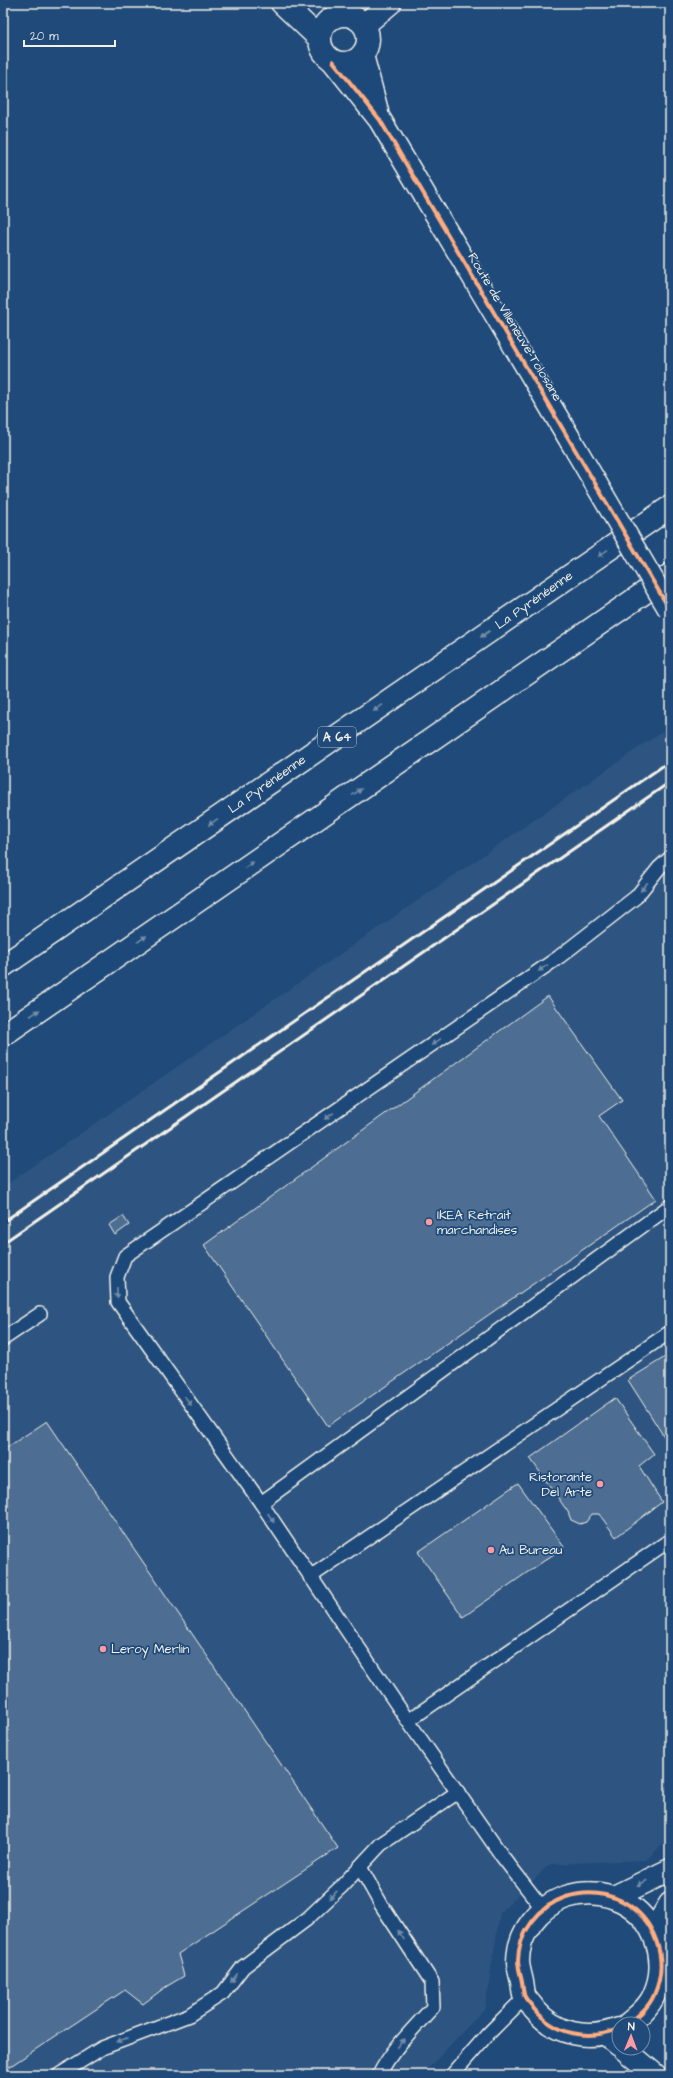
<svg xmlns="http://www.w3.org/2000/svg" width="673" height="2078" font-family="'Architects Daughter',sans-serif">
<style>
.built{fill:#2d5581}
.building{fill:#4d6e92;stroke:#f4f1e8}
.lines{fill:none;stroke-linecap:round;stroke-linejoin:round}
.lane-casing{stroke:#f4f1e8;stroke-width:16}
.street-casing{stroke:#f4f1e8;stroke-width:25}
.secondary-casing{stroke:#f4f1e8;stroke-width:25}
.primary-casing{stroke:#f4f1e8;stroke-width:25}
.highway-casing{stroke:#f4f1e8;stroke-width:25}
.lane{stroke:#1f4a7a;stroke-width:13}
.street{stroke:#1f4a7a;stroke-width:22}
.secondary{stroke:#1f4a7a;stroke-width:22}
.primary{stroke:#1f4a7a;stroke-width:22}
.highway{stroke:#1f4a7a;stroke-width:22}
.rail{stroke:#f4f1e8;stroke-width:3}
.secondary-bridge-casing{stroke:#f4f1e8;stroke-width:25;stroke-linecap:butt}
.secondary-bridge{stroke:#1f4a7a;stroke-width:22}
.cycleway-casing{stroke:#1f4a7a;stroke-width:6}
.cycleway{stroke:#ffac80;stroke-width:4}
.oneway{fill:#748da6}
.poi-dot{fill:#ff9aa2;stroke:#1f4a7a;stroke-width:1.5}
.labels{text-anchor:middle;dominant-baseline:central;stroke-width:3.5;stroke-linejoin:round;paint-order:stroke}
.shield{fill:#1f4a7a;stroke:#b4bfc7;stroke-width:1}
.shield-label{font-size:12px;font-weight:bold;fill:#f4f1e8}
.street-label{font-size:13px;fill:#f4f1e8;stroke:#1f4a7a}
.poi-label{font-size:13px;fill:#f4f1e8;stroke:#1f4a7a;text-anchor:start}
</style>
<rect width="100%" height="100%" fill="#1f4a7a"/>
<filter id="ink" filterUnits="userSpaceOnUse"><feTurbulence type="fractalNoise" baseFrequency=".025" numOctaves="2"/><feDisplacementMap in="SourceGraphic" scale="8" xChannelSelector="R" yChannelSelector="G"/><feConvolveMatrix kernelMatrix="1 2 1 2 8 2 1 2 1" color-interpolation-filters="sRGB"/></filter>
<g filter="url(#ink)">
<path class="built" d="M 670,726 L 670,1838 L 646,1860 L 550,1864 L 500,1913 L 485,2008 L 422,2075 L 3,2075 L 3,1187 Z"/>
<g class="building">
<path d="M 548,996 L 622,1100 L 599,1116 L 656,1199 L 328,1426 L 204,1245 Z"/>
<path d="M 123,1216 L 129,1225 L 115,1235 L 109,1225 Z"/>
<path d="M 670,1354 L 670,1446 L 628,1380 Z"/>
<path d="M 615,1398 L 654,1454 L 639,1466 L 662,1502 L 616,1537 L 599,1514 L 592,1514 L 586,1522 L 580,1524 L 571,1520 L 568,1512 L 530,1458 Z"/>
<path d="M 47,1421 L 338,1848 L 178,1954 L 184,1976 L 164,1988 L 143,2004 L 125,1990 L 3,2071 L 3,1450 Z"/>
<path d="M 518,1483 L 564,1547 L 463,1617 L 418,1552 Z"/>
</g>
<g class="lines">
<defs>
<g id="lane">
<path d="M 3,1339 L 40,1314"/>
<path d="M 261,1503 L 670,1206"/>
<path d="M 310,1577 L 670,1332"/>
<path d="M 408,1721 L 670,1540"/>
<path d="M 360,1867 L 382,1906 L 432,1982 L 433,2007 C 414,2028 392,2049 379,2075"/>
<path d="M 543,1909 L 502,1856 L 408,1721 L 261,1503 L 118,1302 L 117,1277 L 125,1256 L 559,957 L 636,897 L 659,868 L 670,858"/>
<path d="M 59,2075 L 102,2048 L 189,2015 L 223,1993 L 243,1967 L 307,1919 L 341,1887 L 381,1844 L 458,1792"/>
<path d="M 452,2075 L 487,2035 L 525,1997"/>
</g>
<path id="street" d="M 364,25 L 390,3"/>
<g id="secondary">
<path d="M 282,3 L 319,38"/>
<circle cx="344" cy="39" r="24"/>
<path d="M 362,55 L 377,111"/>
<path d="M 333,61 L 380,120 L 571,441"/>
<path d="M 614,1897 L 670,1870"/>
<path d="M 653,1932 L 670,1904"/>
<path d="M 619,2029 C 588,2041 556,2035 534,2009 C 532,2005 527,2001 525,1997 C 523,1993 523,1987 522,1982 C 521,1976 518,1968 518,1961 C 518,1933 539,1906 566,1897 C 585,1891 604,1892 622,1901 C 655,1918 670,1960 654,1995 C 649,2007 638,2016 628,2024"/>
</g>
<g id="primary">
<path d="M 606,2034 L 619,2045"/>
<path d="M 623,2048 L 655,2075"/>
</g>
<g id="highway">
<path d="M 3,966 L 670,507"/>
<path d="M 3,1035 L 670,575"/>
</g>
</defs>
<use href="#lane" class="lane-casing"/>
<use href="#street" class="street-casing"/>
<use href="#secondary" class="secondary-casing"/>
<use href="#primary" class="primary-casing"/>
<use href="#highway" class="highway-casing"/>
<use href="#lane" class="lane"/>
<use href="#street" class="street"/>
<use href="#secondary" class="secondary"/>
<use href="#primary" class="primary"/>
<use href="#highway" class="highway"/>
<g class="rail">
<path d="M 3,1222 L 670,761"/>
<path d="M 3,1243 L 670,782"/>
</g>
<defs>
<path id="secondary-bridge" d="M 571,441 L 670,610"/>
</defs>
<use href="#secondary-bridge" class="secondary-bridge-casing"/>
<use href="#secondary-bridge" class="secondary-bridge"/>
<defs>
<g id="cycleway">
<path d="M 333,61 L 380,120 L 670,610"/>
<path d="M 619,2029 C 588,2041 556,2035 534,2009 C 532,2005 527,2001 525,1997 C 523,1993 523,1987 522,1982 C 521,1976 518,1968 518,1961 C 518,1933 539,1906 566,1897 C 585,1891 604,1892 622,1901 C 655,1918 670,1960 654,1995 C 649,2007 638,2016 628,2024"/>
</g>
</defs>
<use href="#cycleway" class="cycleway-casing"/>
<use href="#cycleway" class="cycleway"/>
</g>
<defs><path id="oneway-solid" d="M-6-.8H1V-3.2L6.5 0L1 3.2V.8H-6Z"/></defs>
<g class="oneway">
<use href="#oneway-solid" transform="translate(603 553) rotate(145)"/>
<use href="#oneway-solid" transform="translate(485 634) rotate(145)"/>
<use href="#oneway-solid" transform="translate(378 708) rotate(145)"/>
<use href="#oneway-solid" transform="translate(357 792) rotate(-35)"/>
<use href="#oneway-solid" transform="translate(213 822) rotate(145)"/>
<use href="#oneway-solid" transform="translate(249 865) rotate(-35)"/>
<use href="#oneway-solid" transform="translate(644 887) rotate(128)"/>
<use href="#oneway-solid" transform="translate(142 939) rotate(-35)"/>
<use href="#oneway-solid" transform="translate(543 968) rotate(145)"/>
<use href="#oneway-solid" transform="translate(35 1013) rotate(-34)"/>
<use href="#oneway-solid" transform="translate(436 1042) rotate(145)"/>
<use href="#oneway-solid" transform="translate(329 1116) rotate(145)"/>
<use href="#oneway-solid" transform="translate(117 1293) rotate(88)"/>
<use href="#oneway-solid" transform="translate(188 1401) rotate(54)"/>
<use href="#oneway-solid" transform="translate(271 1518) rotate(57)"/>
<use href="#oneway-solid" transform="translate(642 1883) rotate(153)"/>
<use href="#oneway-solid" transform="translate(333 1895) rotate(137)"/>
<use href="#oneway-solid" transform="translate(401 1935) rotate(-124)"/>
<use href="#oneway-solid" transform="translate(234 1978) rotate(128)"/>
<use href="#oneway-solid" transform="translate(122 2040) rotate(159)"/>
<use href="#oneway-solid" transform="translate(401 2043) rotate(-51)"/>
</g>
</g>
<g class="poi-dot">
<circle cx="429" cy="1222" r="4"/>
<circle cx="600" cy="1484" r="4"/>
<circle cx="491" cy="1550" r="4"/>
<circle cx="103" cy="1649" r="4"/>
</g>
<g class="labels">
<rect class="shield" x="318" y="727" width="38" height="20" rx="3"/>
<g class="shield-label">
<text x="337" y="737">A 64</text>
</g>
<g class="street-label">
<text transform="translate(515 327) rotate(59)">Route de Villeneuve-Tolosane</text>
<text transform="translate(534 600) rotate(-35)">La Pyrénéenne</text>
<text transform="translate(267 784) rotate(-35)">La Pyrénéenne</text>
</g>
<g class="poi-label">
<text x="437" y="1215">IKEA Retrait<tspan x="437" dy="15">marchandises</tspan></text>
<text x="592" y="1477" text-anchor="end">Ristorante<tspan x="592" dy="15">Del Arte</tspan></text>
<text x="499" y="1550">Au Bureau</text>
<text x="111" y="1649">Leroy Merlin</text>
</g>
</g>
<rect width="673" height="2078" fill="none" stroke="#1f4a7a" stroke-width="16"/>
<rect x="8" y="8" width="657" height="2062" fill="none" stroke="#f4f1e8" stroke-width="1.5" filter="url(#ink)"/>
<g transform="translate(631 2036) rotate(1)"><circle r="19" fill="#1f4a7a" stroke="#748da6"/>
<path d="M0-3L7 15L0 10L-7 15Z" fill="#ff9aa2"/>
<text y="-6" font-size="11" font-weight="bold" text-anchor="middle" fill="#f4f1e8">N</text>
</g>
<path d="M24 40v6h91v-6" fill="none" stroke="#f4f1e8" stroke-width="2"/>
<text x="30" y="40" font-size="12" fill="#f4f1e8" stroke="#1f4a7a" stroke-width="3" paint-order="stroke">20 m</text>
</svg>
